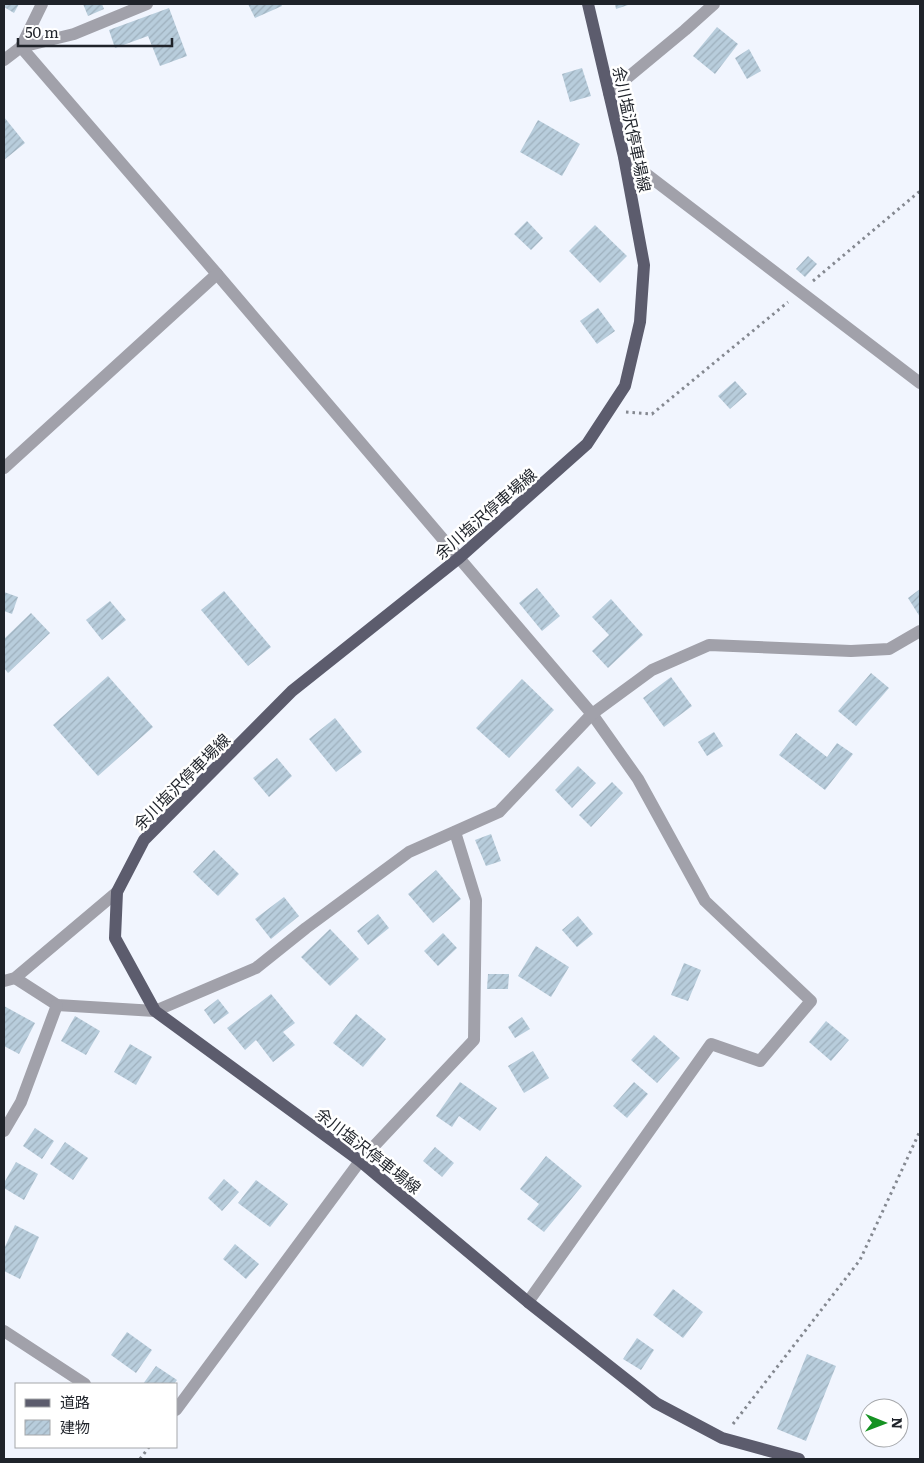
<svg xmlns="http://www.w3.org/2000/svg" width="924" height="1463" font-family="Literata,'Noto Sans JP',serif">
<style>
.building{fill:url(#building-hatch)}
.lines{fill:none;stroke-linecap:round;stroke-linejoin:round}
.path{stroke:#848890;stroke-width:3;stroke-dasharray:2.5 4;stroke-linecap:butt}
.minor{stroke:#a1a1aa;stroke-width:12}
.major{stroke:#5c5c6d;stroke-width:12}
.labels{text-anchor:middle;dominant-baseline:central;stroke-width:5;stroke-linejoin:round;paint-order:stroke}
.street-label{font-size:16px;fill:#1f232a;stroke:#fff}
</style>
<defs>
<pattern id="building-hatch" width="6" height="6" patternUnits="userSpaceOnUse" patternTransform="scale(1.25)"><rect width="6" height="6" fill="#b8cddc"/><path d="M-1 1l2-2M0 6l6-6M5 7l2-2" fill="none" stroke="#9eb0bd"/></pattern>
</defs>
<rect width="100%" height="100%" fill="#f1f5fe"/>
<g class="building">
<path d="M 4,4 L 19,4 L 14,13 L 4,7 Z"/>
<path d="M 83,4 L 102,4 L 104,9 L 88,16 Z"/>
<path d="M 248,4 L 281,4 L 282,6 L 255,18 Z"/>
<path d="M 615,4 L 631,4 L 616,9 Z"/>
<path d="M 169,8 L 187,56 L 160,66 L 148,36 L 115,48 L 109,30 Z"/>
<path d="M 717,27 L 738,44 L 715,74 L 693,56 Z"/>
<path d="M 749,49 L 761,71 L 747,79 L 735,58 Z"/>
<path d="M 582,68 L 591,96 L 570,102 L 562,74 Z"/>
<path d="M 4,117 L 25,143 L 4,160 Z"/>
<path d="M 538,120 L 580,144 L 562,176 L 520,152 Z"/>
<path d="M 527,221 L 543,238 L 531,250 L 514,234 Z"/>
<path d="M 595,225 L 627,256 L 600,283 L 569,251 Z"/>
<path d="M 808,256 L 817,264 L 805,277 L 796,269 Z"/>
<path d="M 598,308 L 615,331 L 597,344 L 580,321 Z"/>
<path d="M 735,381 L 747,394 L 730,409 L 718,396 Z"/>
<path d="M 537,588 L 560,616 L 542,631 L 519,603 Z"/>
<path d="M 920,589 L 920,617 L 908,598 Z"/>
<path d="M 224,591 L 271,647 L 248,666 L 201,610 Z"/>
<path d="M 4,592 L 18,597 L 12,614 L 4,611 Z"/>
<path d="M 611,599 L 643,635 L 608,668 L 592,651 L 609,635 L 592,617 Z"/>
<path d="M 110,601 L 126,620 L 102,640 L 86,620 Z"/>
<path d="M 31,613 L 50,633 L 8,673 L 4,668 L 4,639 Z"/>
<path d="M 871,673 L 889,688 L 856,726 L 838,711 Z"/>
<path d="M 108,676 L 153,727 L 98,776 L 53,725 Z"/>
<path d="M 671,677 L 692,706 L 664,727 L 643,698 Z"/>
<path d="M 522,679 L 554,710 L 509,758 L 476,728 Z"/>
<path d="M 335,718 L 362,752 L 336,772 L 309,739 Z"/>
<path d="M 714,732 L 723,746 L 707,756 L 698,742 Z"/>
<path d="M 796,733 L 827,757 L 837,743 L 853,754 L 825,790 L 779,755 Z"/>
<path d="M 277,758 L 292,776 L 269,797 L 253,778 Z"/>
<path d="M 578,766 L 596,783 L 572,808 L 555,790 Z"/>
<path d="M 612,782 L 623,793 L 591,827 L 579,815 Z"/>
<path d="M 491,834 L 501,861 L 486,866 L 475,840 Z"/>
<path d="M 214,850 L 239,874 L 218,896 L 193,872 Z"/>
<path d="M 436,870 L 461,899 L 433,923 L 408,894 Z"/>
<path d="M 284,897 L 299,916 L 271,939 L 255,919 Z"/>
<path d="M 378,914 L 389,928 L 368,945 L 357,931 Z"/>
<path d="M 578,916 L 593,934 L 577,947 L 562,930 Z"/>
<path d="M 330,929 L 359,959 L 330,986 L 301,957 Z"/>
<path d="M 443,933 L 457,948 L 438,966 L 424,951 Z"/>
<path d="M 536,946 L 569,967 L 551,997 L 518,976 Z"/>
<path d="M 684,963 L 701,970 L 688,1001 L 671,995 Z"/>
<path d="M 488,974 L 509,974 L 508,989 L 487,989 Z"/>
<path d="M 271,994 L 295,1023 L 283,1032 L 295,1045 L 273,1062 L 256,1040 L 245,1050 L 227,1028 Z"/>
<path d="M 218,999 L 229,1013 L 214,1024 L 204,1010 Z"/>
<path d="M 4,1006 L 35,1023 L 19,1054 L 4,1046 Z"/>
<path d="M 356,1014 L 386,1039 L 363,1067 L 333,1043 Z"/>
<path d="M 75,1016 L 100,1031 L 86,1055 L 61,1041 Z"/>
<path d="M 522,1017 L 530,1029 L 515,1038 L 508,1027 Z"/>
<path d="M 826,1021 L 849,1040 L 831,1061 L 809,1042 Z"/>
<path d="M 654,1035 L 680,1058 L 657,1083 L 631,1060 Z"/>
<path d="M 130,1044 L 152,1057 L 136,1085 L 114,1072 Z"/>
<path d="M 533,1051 L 549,1078 L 524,1093 L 508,1066 Z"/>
<path d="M 460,1082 L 497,1108 L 480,1131 L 459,1116 L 452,1127 L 436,1116 Z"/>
<path d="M 634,1082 L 648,1094 L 627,1118 L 613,1106 Z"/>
<path d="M 35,1128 L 54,1141 L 42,1159 L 23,1146 Z"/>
<path d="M 65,1142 L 88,1158 L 73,1180 L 50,1164 Z"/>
<path d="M 435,1147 L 454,1163 L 442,1177 L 423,1161 Z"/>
<path d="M 546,1156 L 582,1186 L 544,1232 L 527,1219 L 539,1204 L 520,1189 Z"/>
<path d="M 16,1162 L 38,1174 L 24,1200 L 4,1188 L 4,1183 Z"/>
<path d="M 224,1179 L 239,1192 L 222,1211 L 208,1198 Z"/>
<path d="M 256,1180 L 288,1204 L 270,1227 L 238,1203 Z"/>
<path d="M 15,1225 L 39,1237 L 20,1279 L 4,1271 L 4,1249 Z"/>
<path d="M 235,1244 L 259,1264 L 246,1279 L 223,1259 Z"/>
<path d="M 673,1289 L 703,1312 L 683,1338 L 653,1315 Z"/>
<path d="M 127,1332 L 152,1350 L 136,1373 L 111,1355 Z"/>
<path d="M 637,1338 L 654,1350 L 641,1370 L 623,1359 Z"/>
<path d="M 807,1354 L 836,1366 L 806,1441 L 777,1429 Z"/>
<path d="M 156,1366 L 177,1380 L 174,1384 L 143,1384 Z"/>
</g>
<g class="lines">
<g class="path">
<path d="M 813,281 L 920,191"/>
<path d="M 626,412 L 652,414 L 788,302"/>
<path d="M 733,1424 L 860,1260 L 920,1131"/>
<path d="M 140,1459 L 149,1447"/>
</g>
<g class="minor">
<path d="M 21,47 L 217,274 L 592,714 L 638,779 L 705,901 L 811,1001 L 760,1061 L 711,1044 L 528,1302"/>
<path d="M 21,47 L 42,4"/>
<path d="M 4,60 L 21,47 L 74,34 L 147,4"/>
<path d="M 609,93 L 685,30 L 714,4"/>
<path d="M 624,157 L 920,383"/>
<path d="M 4,468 L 217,274"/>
<path d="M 15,978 L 57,1005 L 155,1011 L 256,968 L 306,928 L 409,852 L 499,812 L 592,714 L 652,670 L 709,645 L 851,651 L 889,649 L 920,631"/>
<path d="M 4,981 L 15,978 L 117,892"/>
<path d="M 4,1131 L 21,1102 L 57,1005"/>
<path d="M 4,1331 L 85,1384"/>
<path d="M 176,1410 L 360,1161 L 474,1040 L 476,900 L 455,832"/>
</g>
<path class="major" d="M 588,4 L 624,157 L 644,265 L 640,322 L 625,386 L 587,444 L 459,558 L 292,691 L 144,840 L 117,892 L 115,938 L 155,1011 L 360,1161 L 528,1302 L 656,1403 L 722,1438 L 799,1459"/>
</g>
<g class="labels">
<g class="street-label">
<text transform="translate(633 129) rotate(78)">余川塩沢停車場線</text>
<text transform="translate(485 513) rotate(-41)">余川塩沢停車場線</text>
<text transform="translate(181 781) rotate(-45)">余川塩沢停車場線</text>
<text transform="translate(369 1150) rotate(38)">余川塩沢停車場線</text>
</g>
</g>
<rect width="924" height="1463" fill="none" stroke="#1f232a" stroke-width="10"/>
<rect x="15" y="1383" width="162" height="65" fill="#ffffff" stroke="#a5a7aa"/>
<rect x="25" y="1399" width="25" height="8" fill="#5c5c6d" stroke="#a5a7aa"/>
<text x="60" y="1408" font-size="15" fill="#1f232a">道路</text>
<rect x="25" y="1420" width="25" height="15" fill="url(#building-hatch)" stroke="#a5a7aa"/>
<text x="60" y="1433" font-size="15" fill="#1f232a">建物</text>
<g transform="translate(884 1423) rotate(91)"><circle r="24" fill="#ffffff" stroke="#a5a7aa"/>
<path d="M0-4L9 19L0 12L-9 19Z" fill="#159222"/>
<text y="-8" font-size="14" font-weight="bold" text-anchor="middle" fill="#1f232a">N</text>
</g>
<path d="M18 38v8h154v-8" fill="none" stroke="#1f232a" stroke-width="2.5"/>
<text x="25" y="38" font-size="15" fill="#1f232a" stroke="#ffffff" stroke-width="4" paint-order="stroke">50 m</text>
</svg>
